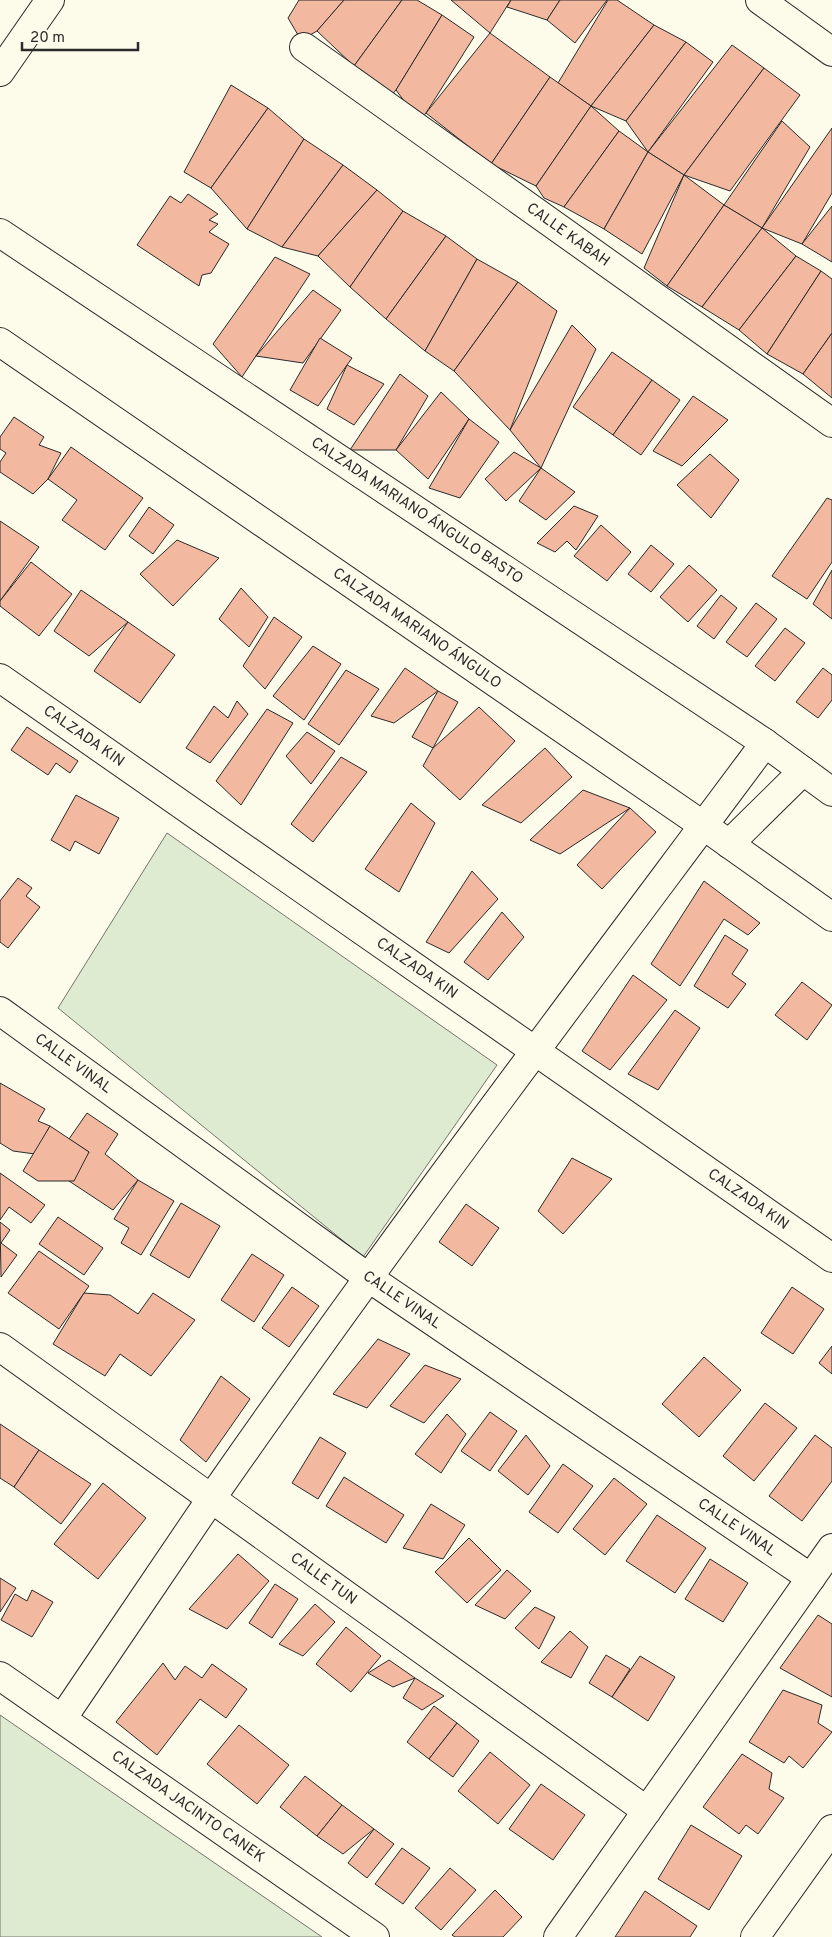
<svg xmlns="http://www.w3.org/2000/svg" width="832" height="1937" font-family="Overpass,sans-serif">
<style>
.green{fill:#deebd1;stroke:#74746e}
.building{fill:#f2b8a0;stroke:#2b2b2b}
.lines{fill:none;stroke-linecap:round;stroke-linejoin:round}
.minor-casing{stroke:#2b2b2b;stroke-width:30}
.minor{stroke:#fdfbea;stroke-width:28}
.labels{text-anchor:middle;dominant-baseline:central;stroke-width:4;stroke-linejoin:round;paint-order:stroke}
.street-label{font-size:15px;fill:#2b2b2b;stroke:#fdfbea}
</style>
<rect width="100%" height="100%" fill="#fdfbea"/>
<g class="green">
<path d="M 167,833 L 497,1065 L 363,1257 L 58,1008 Z"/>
<path d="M 0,1715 L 322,1937 L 0,1937 Z"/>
</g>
<g class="building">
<path d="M 299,0 L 344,0 L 317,31 L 301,40 L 288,18 Z"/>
<path d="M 344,0 L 402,0 L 354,66 L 317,31 Z"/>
<path d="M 402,0 L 417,0 L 442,15 L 396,90 L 389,98 L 354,66 Z"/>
<path d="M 451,0 L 511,0 L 490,33 Z"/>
<path d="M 511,0 L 560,0 L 547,20 L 507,7 Z"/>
<path d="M 560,0 L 607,0 L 575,43 L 547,20 Z"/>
<path d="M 608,0 L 617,0 L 654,25 L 591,106 L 558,83 Z"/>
<path d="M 442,15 L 474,37 L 426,113 L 419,121 L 396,90 Z"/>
<path d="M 654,25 L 686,42 L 626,121 L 591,106 Z"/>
<path d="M 490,33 L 550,77 L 491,164 L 426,113 Z"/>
<path d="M 686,42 L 713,62 L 648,152 L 626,121 Z"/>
<path d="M 732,45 L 764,68 L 684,175 L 648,152 Z"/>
<path d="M 764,68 L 800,95 L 730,191 L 684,175 Z"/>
<path d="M 550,77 L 591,106 L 536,186 L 491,164 Z"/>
<path d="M 231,85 L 268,108 L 211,188 L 184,172 Z"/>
<path d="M 591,106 L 619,131 L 564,207 L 544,198 L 536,186 Z"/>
<path d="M 268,108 L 304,139 L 247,229 L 211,188 Z"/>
<path d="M 782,121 L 810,147 L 762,228 L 724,205 Z"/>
<path d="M 832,128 L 832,193 L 802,244 L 762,228 Z"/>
<path d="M 619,131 L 648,152 L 604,229 L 564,207 Z"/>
<path d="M 304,139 L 343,165 L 282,247 L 247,229 Z"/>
<path d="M 648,152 L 684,175 L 642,254 L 604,229 Z"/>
<path d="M 343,165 L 377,190 L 318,256 L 282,247 Z"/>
<path d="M 684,175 L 724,205 L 667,286 L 644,268 Z"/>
<path d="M 377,190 L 403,211 L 350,287 L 318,256 Z"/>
<path d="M 188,194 L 218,214 L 209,220 L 218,224 L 209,232 L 229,244 L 211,273 L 202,275 L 199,286 L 137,245 L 170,196 L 181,203 Z"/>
<path d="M 724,205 L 762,228 L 702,307 L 667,286 Z"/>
<path d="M 832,206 L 832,262 L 802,244 Z"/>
<path d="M 403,211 L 446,236 L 386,319 L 350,287 Z"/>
<path d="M 762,228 L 796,256 L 739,330 L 702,307 Z"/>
<path d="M 446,236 L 477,259 L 425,351 L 386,319 Z"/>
<path d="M 796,256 L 821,271 L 767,354 L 739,330 Z"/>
<path d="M 275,257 L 310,274 L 242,377 L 213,344 Z"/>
<path d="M 477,259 L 518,282 L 454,371 L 425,351 Z"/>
<path d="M 821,271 L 832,279 L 832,333 L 803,374 L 767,354 Z"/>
<path d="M 518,282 L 557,311 L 510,430 L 454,371 Z"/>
<path d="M 313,290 L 341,310 L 303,363 L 256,356 Z"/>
<path d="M 572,325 L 596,349 L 541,468 L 510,430 Z"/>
<path d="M 832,333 L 832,398 L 803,374 Z"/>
<path d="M 320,338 L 352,358 L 318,406 L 290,390 Z"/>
<path d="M 612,352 L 652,380 L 613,435 L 573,407 Z"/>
<path d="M 347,365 L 384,384 L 354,425 L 327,409 Z"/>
<path d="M 400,374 L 428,396 L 396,450 L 350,450 Z"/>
<path d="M 652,380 L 680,400 L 641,455 L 613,435 Z"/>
<path d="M 441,392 L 469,419 L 428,479 L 396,450 Z"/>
<path d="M 693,396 L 728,420 L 682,466 L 653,451 Z"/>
<path d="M 14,417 L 44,437 L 39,445 L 61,453 L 48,479 L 33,494 L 0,472 L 0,462 L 6,453 L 0,449 L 0,437 Z"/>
<path d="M 469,419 L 499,442 L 460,498 L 429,488 Z"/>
<path d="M 71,447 L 143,498 L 105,550 L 62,520 L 77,500 L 48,479 Z"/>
<path d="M 514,452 L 541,468 L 506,501 L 485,479 Z"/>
<path d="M 710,454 L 739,480 L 711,518 L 677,485 Z"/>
<path d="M 541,468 L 575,492 L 546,520 L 519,501 Z"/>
<path d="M 827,498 L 832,500 L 832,562 L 807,599 L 772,576 Z"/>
<path d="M 574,506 L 598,516 L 576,550 L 567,541 L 555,552 L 537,543 Z"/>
<path d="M 149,507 L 174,525 L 153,554 L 129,536 Z"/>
<path d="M 0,521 L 39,547 L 0,601 Z"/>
<path d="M 601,525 L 631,552 L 607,581 L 574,556 Z"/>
<path d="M 177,540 L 219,558 L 173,606 L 140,574 Z"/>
<path d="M 651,545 L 674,564 L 651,592 L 628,574 Z"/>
<path d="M 31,562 L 72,594 L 39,636 L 0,606 L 0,601 Z"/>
<path d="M 689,565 L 717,590 L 688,622 L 660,597 Z"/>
<path d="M 832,570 L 832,619 L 813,604 Z"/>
<path d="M 241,588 L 268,617 L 249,647 L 219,619 Z"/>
<path d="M 81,590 L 128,622 L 89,656 L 54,631 Z"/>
<path d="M 721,595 L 737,608 L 714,639 L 697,626 Z"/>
<path d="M 756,603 L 777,619 L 747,657 L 726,642 Z"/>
<path d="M 274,617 L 302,637 L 265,689 L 243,666 Z"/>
<path d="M 128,622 L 175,655 L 140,703 L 94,671 Z"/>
<path d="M 785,628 L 805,643 L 775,681 L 755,666 Z"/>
<path d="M 313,646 L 341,664 L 304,720 L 273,696 Z"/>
<path d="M 405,668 L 438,691 L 394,723 L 371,716 Z"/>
<path d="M 823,668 L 832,675 L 832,700 L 818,718 L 796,702 Z"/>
<path d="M 346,670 L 379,689 L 339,745 L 308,724 Z"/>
<path d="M 438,691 L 458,702 L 433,748 L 412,737 Z"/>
<path d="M 237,701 L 248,714 L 210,763 L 186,748 L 214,706 L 228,718 Z"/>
<path d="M 479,707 L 515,741 L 460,800 L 423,766 L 433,748 Z"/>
<path d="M 267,709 L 293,723 L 241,805 L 216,781 Z"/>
<path d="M 27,727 L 78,761 L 70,773 L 56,763 L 48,775 L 11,750 Z"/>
<path d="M 307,732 L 335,751 L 311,784 L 286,756 Z"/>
<path d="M 545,748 L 572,777 L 521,823 L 482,805 Z"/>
<path d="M 341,757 L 367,772 L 313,842 L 291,824 Z"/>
<path d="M 583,790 L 630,808 L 560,854 L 530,840 Z"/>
<path d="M 76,795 L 119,818 L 99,854 L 75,841 L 70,851 L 51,840 Z"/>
<path d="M 411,803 L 435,823 L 399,892 L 365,869 Z"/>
<path d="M 630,808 L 656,832 L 602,889 L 577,865 Z"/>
<path d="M 472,871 L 498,899 L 449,953 L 426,942 Z"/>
<path d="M 18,878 L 32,888 L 26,896 L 40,907 L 8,948 L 0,942 L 0,901 Z"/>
<path d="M 704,881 L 760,923 L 748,935 L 724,919 L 680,986 L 651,964 Z"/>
<path d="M 502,912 L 524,937 L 488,980 L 464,962 Z"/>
<path d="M 725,935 L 748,950 L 732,974 L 746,984 L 728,1008 L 694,986 Z"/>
<path d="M 633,975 L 667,1000 L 610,1070 L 582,1051 Z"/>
<path d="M 802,982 L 832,1005 L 807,1040 L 775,1015 Z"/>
<path d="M 675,1010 L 700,1028 L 658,1090 L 628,1074 Z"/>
<path d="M 0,1083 L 45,1109 L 38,1121 L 50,1126 L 35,1154 L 13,1151 L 0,1143 Z"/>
<path d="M 87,1113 L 118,1134 L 105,1154 L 138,1180 L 113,1210 L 69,1181 L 89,1152 L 69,1139 Z"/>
<path d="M 50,1126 L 89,1152 L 74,1181 L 38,1181 L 23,1171 Z"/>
<path d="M 572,1158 L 612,1179 L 563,1234 L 538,1211 Z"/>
<path d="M 0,1173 L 45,1205 L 31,1223 L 9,1207 L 0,1220 Z"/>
<path d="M 138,1180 L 174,1201 L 141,1255 L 121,1243 L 129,1228 L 114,1219 Z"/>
<path d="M 181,1203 L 220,1226 L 189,1278 L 150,1255 Z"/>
<path d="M 466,1204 L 499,1228 L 472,1266 L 439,1242 Z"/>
<path d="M 58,1217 L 103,1248 L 84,1275 L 39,1244 Z"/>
<path d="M 0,1222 L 10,1230 L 1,1243 L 17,1255 L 1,1277 Z"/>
<path d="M 39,1251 L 89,1286 L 59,1329 L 8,1293 Z"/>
<path d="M 252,1254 L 284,1275 L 254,1322 L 221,1300 Z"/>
<path d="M 292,1287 L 319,1306 L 289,1347 L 262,1328 Z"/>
<path d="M 792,1287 L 824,1309 L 793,1354 L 761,1333 Z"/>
<path d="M 84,1293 L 110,1295 L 138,1314 L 153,1293 L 195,1320 L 151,1376 L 120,1354 L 105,1376 L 53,1344 Z"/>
<path d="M 378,1339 L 410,1354 L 367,1408 L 333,1394 Z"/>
<path d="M 832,1346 L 832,1374 L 819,1363 Z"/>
<path d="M 704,1357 L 741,1390 L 699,1437 L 662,1404 Z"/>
<path d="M 425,1365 L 461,1379 L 424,1423 L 390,1406 Z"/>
<path d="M 221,1376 L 250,1399 L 206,1462 L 180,1440 Z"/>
<path d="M 765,1403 L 797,1428 L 754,1481 L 723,1456 Z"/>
<path d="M 490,1412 L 517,1431 L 490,1471 L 461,1451 Z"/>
<path d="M 447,1414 L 466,1434 L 441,1473 L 415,1454 Z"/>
<path d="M 0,1424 L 39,1450 L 14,1487 L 0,1478 Z"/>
<path d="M 526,1435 L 550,1466 L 528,1495 L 498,1471 Z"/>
<path d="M 815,1435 L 832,1448 L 832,1481 L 802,1521 L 769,1496 Z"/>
<path d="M 320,1437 L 346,1453 L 318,1499 L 292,1483 Z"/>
<path d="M 39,1450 L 91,1484 L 61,1524 L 14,1487 Z"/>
<path d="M 563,1464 L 593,1486 L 558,1533 L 529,1512 Z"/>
<path d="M 344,1477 L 404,1515 L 386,1543 L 326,1506 Z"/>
<path d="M 614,1478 L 647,1504 L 605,1555 L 573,1529 Z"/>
<path d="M 103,1483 L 146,1518 L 98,1579 L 54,1544 Z"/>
<path d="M 431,1504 L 465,1525 L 443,1559 L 403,1548 Z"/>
<path d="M 657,1515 L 706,1548 L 675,1593 L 626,1561 Z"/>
<path d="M 469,1538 L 501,1570 L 467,1603 L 435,1572 Z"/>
<path d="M 238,1554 L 269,1581 L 227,1629 L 189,1609 Z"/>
<path d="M 710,1559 L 748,1583 L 723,1622 L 685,1599 Z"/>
<path d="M 507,1570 L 531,1591 L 505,1619 L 475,1605 Z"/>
<path d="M 0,1578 L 16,1588 L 0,1612 Z"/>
<path d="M 275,1584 L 298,1599 L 272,1638 L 249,1623 Z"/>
<path d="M 32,1590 L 53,1602 L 32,1637 L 1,1620 L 15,1594 L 27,1601 Z"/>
<path d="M 315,1604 L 335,1622 L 303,1656 L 279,1644 Z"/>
<path d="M 535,1607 L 555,1617 L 539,1649 L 515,1628 Z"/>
<path d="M 818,1615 L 832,1624 L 832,1697 L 780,1668 Z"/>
<path d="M 346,1627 L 381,1656 L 351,1692 L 316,1664 Z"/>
<path d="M 570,1631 L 588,1647 L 571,1678 L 541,1662 Z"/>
<path d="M 606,1655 L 630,1669 L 612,1697 L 589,1683 Z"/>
<path d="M 640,1656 L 675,1677 L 648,1721 L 612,1697 Z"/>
<path d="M 389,1660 L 415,1678 L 393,1687 L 368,1673 Z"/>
<path d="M 163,1663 L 175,1680 L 185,1666 L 202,1678 L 212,1664 L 247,1689 L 226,1718 L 200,1699 L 157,1755 L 116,1722 Z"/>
<path d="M 415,1678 L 444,1696 L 422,1710 L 403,1698 Z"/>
<path d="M 783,1690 L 822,1705 L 818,1723 L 832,1732 L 803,1768 L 789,1756 L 784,1763 L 749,1742 Z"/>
<path d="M 434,1706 L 457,1723 L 429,1759 L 407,1742 Z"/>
<path d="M 457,1723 L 479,1741 L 453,1777 L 429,1759 Z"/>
<path d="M 239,1725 L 289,1765 L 257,1804 L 207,1764 Z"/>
<path d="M 490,1752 L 530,1785 L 498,1824 L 458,1791 Z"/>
<path d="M 742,1754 L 772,1773 L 769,1789 L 784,1798 L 758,1834 L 746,1825 L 739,1834 L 703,1807 Z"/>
<path d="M 305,1776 L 342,1805 L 317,1836 L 280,1807 Z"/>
<path d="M 541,1784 L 585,1815 L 553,1860 L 509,1829 Z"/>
<path d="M 342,1805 L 374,1829 L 343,1854 L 317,1836 Z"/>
<path d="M 691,1825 L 742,1856 L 709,1910 L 658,1879 Z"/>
<path d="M 374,1829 L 394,1844 L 367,1878 L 348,1863 Z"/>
<path d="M 402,1848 L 430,1868 L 403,1904 L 375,1884 Z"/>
<path d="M 450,1868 L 476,1890 L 441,1930 L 415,1908 Z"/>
<path d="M 495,1890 L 522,1917 L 503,1937 L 455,1937 L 452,1935 Z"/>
<path d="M 645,1891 L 697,1926 L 690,1937 L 615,1937 Z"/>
</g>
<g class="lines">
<defs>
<g id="minor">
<path d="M 760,0 L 832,52"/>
<path id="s1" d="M 304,47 L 832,423"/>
<path d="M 0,72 L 50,0"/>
<path id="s2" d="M 0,233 L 765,743 L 832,792"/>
<path id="s3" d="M 0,342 L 704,826 L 832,917"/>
<path id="s4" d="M 0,678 L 832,1258"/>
<path d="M 729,844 L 803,771"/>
<path id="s5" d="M 0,1011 L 369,1278 L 811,1578"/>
<path id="s6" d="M 0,1347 L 647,1811"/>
<path id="s7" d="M 0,1676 L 375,1937"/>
<path d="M 62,1719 C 112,1646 161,1572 211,1499 C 389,1243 578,994 765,743"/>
<path d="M 558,1937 L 832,1548"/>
<path d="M 755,1937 L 832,1829"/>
</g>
</defs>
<use href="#minor" class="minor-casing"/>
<use href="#minor" class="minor"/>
</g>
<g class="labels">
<g class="street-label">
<text stroke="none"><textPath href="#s1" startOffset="324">CALLE KABAH</textPath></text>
<text stroke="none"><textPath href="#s2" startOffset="501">CALZADA MARIANO ÁNGULO BASTO</textPath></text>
<text stroke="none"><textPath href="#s3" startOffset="506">CALZADA MARIANO ÁNGULO</textPath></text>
<text stroke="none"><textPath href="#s4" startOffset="102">CALZADA KIN</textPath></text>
<text stroke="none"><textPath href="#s4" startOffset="508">CALZADA KIN</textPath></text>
<text stroke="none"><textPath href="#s5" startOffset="90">CALLE VINAL</textPath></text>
<text stroke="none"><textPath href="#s4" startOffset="912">CALZADA KIN</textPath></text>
<text stroke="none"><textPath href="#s5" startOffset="495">CALLE VINAL</textPath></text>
<text stroke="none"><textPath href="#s5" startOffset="900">CALLE VINAL</textPath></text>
<text stroke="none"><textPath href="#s6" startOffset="398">CALLE TUN</textPath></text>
<text stroke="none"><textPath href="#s7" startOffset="229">CALZADA JACINTO CANEK</textPath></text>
</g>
</g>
<path d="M22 42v8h116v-8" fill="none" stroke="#2b2b2b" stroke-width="2.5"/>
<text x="30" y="42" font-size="15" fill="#2b2b2b" stroke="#fdfbea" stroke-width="4" paint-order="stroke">20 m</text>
</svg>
